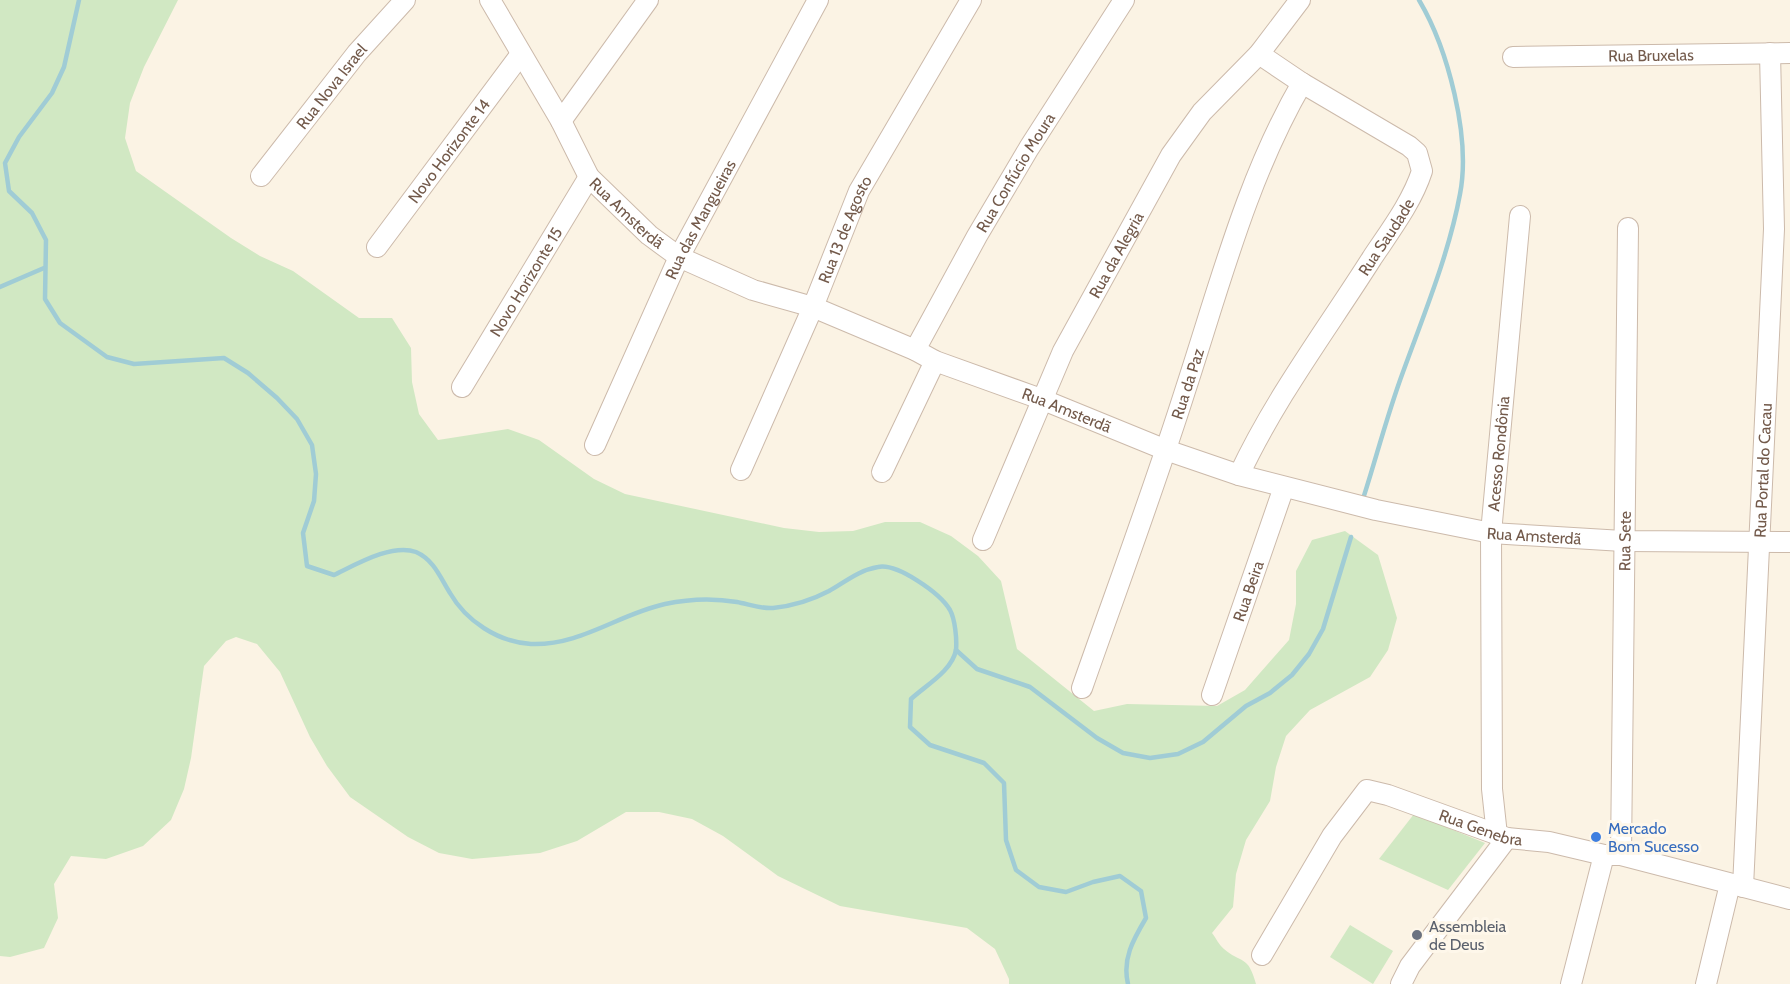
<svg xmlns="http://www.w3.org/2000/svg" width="1790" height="984" font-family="Cabin,sans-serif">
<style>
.green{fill:#d1e8c3}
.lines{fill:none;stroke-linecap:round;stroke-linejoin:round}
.stream{stroke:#a0ccd5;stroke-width:4.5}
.minor-casing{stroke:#ccbaab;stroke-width:22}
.minor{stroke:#fff;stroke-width:20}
.shop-dot{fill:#3f7fe0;stroke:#fef7ea;stroke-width:2}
.worship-dot{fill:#6b7280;stroke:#fef7ea;stroke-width:2}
.labels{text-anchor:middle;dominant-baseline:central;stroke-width:6;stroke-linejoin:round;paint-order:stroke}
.street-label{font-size:16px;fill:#735a4b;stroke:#fef7ea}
.shop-label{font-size:16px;fill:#366cbe;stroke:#fef7ea;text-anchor:start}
.worship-label{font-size:16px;fill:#5b616d;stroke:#fef7ea;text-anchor:start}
</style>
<rect width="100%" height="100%" fill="#fbf3e4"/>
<g class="green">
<path d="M 0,0 L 178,0 L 144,67 L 130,103 L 125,138 L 136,171 L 231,238 L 260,256 L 293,271 L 359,318 L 392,318 L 411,348 L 412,382 L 419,414 L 438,440 L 508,429 L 539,440 L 594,479 L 625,494 L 784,528 L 819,532 L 853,531 L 885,522 L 920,522 L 951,536 L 978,556 L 1001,581 L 1017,649 L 1094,711 L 1127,704 L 1217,706 L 1245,690 L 1289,640 L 1296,604 L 1296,571 L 1312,540 L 1345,531 L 1378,555 L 1397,618 L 1388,650 L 1370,677 L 1310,710 L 1286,736 L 1276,767 L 1270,801 L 1246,840 L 1236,874 L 1233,907 L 1212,933 C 1216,938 1219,945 1224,949 C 1241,964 1248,954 1256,984 L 1009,984 L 1009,979 L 995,949 L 967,928 L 840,906 L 778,876 L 723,836 L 692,819 L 659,812 L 626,812 L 577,841 L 540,853 L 472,859 L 439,853 L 408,837 L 350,797 L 327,766 L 310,737 L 280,672 L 257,644 L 236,637 L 226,641 L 204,666 L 191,758 L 184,789 L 171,820 L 143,846 L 106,859 L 71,856 L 54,884 L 58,918 L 44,948 L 10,957 L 0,956 Z"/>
<path d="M 1414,814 L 1485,843 L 1448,890 L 1379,859 Z"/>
<path d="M 1350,925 L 1393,951 L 1373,984 L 1330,957 Z"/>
</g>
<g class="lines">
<g class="stream">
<path d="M 79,0 L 64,67 L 52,93 L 19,137 L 5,163 L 9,191 L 32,213 L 46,240 L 45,299 L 60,323 L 107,357 L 134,364 L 224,358 L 248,373 L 277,398 L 297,419 L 312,445 L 316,474 L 314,501 L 303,533 L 307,566 L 334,575 C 355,565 392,543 416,552 C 434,560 440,577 450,593 C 466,621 498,642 531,644 C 580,646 619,614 665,604 C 688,599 714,598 737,602 C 748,604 761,609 773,608 C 792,606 812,600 829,591 C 845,582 859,570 878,567 C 897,563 940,593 950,610 C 955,619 957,639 956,650 C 952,671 926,685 911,699 L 910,727 L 930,745 L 984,763 L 1004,783 L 1006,840 L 1016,870 L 1039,887 L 1066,892 L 1093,882 L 1120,876 L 1141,891 L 1146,918 C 1133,940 1122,959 1128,984"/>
<path d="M 0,287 L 44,268"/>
<path d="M 1362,502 C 1376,459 1387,415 1403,372 C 1424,314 1449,254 1460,194 C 1471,137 1448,49 1419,0"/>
<path d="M 956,650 L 977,669 L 1030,687 L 1097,738 L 1123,753 L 1150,758 L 1178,754 L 1203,742 L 1246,706 L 1270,693 L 1292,675 L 1309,654 L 1323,629 L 1351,537"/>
</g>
<defs>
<g id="minor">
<path id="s1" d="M 490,0 L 561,121 L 589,177 L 649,235 L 679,257 L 753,290 L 813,307 L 915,350 L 935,361 L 1041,399 L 1166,450 L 1239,475 L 1376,510 L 1491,533 L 1623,541 L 1790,542"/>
<path id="s2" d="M 1513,57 L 1790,53"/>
<path d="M 561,121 L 648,0"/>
<path id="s3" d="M 261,176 L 357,53 L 405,0"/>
<path id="s4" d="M 377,247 L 521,54"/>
<path id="s5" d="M 915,350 L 977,236 L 1029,148 L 1124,0"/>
<path id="s6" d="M 462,387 L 589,177"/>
<path id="s7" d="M 595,445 L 679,257 L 818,0"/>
<path id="s8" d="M 741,470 L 813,307 L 859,191 L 971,0"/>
<path d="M 882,472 L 935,361"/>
<path id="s9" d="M 1239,475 C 1275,398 1327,329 1372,258 C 1390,231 1412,202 1422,171 L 1417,153 L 1409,146 L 1302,83 L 1259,54"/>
<path id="s10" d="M 983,540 L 1063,351 L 1171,155 L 1202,112 L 1259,54 L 1300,0"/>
<path id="s11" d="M 1082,688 C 1117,588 1154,489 1186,388 C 1220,284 1247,178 1302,83"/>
<path id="s12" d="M 1212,695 L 1284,487"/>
<path id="s13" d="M 1497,835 L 1492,789 L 1491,533 L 1520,216"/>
<path id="s14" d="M 1621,855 L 1628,228"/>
<path id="s15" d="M 1743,887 L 1774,229 L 1770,53"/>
<path id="s16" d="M 1262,955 L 1332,836 L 1367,790 L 1388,795 L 1507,838 L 1549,842 L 1604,855 L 1621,855 L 1790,899"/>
<path d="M 1401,984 L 1410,966 L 1507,838"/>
<path d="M 1571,984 L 1604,855"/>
<path d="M 1706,984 L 1730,884"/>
</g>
</defs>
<use href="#minor" class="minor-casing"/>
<use href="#minor" class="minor"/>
</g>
<circle class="shop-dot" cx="1596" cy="837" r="6"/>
<circle class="worship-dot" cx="1417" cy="935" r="6"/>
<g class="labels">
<g class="street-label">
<text stroke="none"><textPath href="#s2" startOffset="138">Rua Bruxelas</textPath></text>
<text stroke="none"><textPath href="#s3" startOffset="114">Rua Nova Israel</textPath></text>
<text stroke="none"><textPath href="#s4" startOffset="120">Novo Horizonte 14</textPath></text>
<text stroke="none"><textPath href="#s5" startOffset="204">Rua Confúcio Moura</textPath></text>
<text stroke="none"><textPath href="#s1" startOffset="255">Rua Amsterdã</textPath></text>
<text stroke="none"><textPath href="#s7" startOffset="249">Rua das Mangueiras</textPath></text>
<text stroke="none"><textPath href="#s8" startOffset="262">Rua 13 de Agosto</textPath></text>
<text stroke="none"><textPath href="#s9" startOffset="280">Rua Saudade</textPath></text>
<text stroke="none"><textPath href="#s10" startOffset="315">Rua da Alegria</textPath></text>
<text stroke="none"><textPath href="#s6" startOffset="123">Novo Horizonte 15</textPath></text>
<text stroke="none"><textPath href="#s11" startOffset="322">Rua da Paz</textPath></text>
<text stroke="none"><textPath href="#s1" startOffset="741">Rua Amsterdã</textPath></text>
<text stroke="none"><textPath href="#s13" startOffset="382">Acesso Rondônia</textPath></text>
<text stroke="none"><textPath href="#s15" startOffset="417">Rua Portal do Cacau</textPath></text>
<text stroke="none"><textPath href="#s1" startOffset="1227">Rua Amsterdã</textPath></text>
<text stroke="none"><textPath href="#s14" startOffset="314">Rua Sete</textPath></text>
<text stroke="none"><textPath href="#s12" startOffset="110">Rua Beira</textPath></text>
<text stroke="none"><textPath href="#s16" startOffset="316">Rua Genebra</textPath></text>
</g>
<g class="shop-label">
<text x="1608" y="828">Mercado<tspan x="1608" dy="18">Bom Sucesso</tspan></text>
</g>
<g class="worship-label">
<text x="1429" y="926">Assembleia<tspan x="1429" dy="18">de Deus</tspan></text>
</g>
</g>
</svg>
